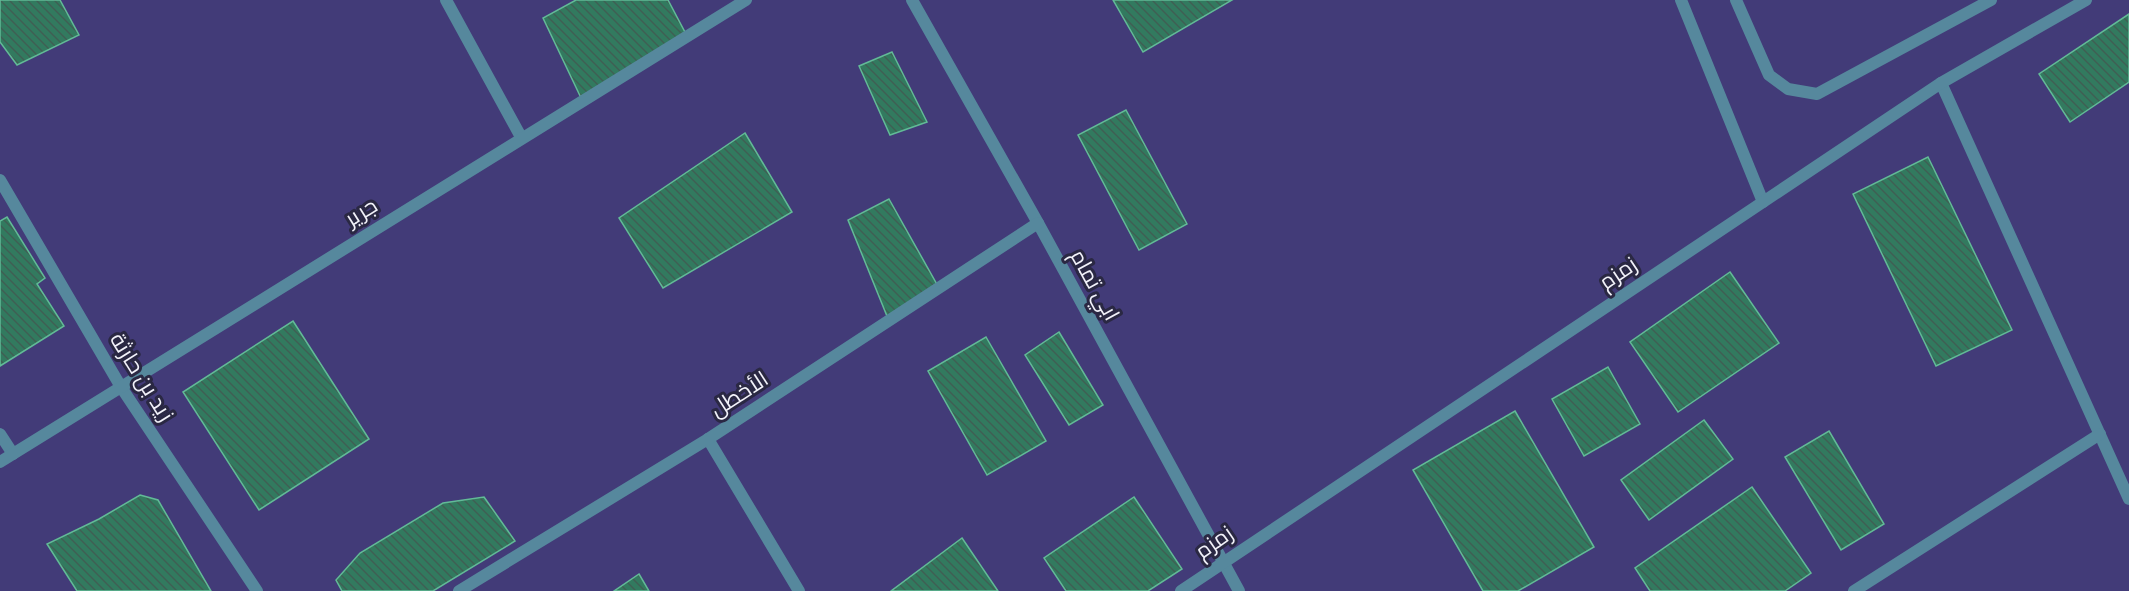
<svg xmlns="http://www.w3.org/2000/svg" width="2129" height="591" font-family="'Zilla Slab',Cairo,serif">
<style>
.building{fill:url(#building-back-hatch);stroke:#62ba97;stroke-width:1.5}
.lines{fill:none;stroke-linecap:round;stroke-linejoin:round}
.service{stroke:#56889d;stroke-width:12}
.minor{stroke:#56889d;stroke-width:12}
.labels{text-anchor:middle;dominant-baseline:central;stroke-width:6;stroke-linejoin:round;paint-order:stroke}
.street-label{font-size:22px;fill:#f2f2fa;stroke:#2a2843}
</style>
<defs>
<pattern id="building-back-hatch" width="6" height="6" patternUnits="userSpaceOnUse" patternTransform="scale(1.5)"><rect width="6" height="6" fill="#327a5f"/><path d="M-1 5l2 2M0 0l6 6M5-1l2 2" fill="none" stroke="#3f5f54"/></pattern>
</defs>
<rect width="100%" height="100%" fill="#423b78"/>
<g class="building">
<path d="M 0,0 L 60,0 L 79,35 L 17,65 L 0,42 Z"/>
<path d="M 576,0 L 668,0 L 687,36 L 582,100 L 543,18 Z"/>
<path d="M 1113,0 L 1232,0 L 1143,52 Z"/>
<path d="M 2129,14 L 2129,82 L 2070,122 L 2039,74 Z"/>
<path d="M 892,52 L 927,122 L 890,135 L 859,66 Z"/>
<path d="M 1126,110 L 1187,224 L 1139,250 L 1078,135 Z"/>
<path d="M 745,133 L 792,212 L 663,288 L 619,218 Z"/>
<path d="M 1928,157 L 2012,330 L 1936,366 L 1853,194 Z"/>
<path d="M 889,199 L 939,288 L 889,321 L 848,220 Z"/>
<path d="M 7,217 L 45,278 L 37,284 L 64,326 L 0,366 L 0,221 Z"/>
<path d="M 1730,272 L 1779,343 L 1678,412 L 1630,342 Z"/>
<path d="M 293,321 L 369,439 L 259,510 L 183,392 Z"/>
<path d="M 1059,332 L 1103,405 L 1069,425 L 1025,355 Z"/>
<path d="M 986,337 L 1046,441 L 987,475 L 928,371 Z"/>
<path d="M 1608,367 L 1640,424 L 1584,456 L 1552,399 Z"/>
<path d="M 1515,411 L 1594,547 L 1518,591 L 1483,591 L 1413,470 Z"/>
<path d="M 1704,420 L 1733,459 L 1649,520 L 1621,480 Z"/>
<path d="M 1829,431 L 1884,524 L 1841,550 L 1785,457 Z"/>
<path d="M 1752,487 L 1811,573 L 1785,591 L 1650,591 L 1635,568 Z"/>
<path d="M 140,495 L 158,500 L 211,591 L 77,591 L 47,544 L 99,519 Z"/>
<path d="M 484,497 L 515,541 L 433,591 L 342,591 L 336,580 L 360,553 L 443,503 Z"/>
<path d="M 1134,497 L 1182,569 L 1148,591 L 1066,591 L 1044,558 Z"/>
<path d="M 962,538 L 998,591 L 891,591 Z"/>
<path d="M 639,574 L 649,591 L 614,591 Z"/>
</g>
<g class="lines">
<path class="service" d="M 1736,0 L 1769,75 L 1788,89 L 1817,94 L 1991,0"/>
<g class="minor">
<path d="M 446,0 L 521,137"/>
<path d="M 912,0 L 1038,223 L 1239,591"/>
<path d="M 1681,0 L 1763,202"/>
<path d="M 1941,83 L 2129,499"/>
<path d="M 0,180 L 121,387 L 257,591"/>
<path d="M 0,434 L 13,454"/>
<path d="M 708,439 L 799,591"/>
<path d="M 0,462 L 746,0"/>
<path d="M 459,591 L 708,439 L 1038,223"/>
<path d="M 1181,591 L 1941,83 L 2086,0"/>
<path d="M 1854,591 L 2100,434"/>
</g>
</g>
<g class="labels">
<g class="street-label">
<text transform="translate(361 212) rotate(-32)">جرير</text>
<text transform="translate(1618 273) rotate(-34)">زمزم</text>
<text transform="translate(1095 285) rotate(61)">ابي تمام</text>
<text transform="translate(142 377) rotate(58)">زيد بن حارثة</text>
<text transform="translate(739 394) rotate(-33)">الأخطل</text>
<text transform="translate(1214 542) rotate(-35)">زمزم</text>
</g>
</g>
</svg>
